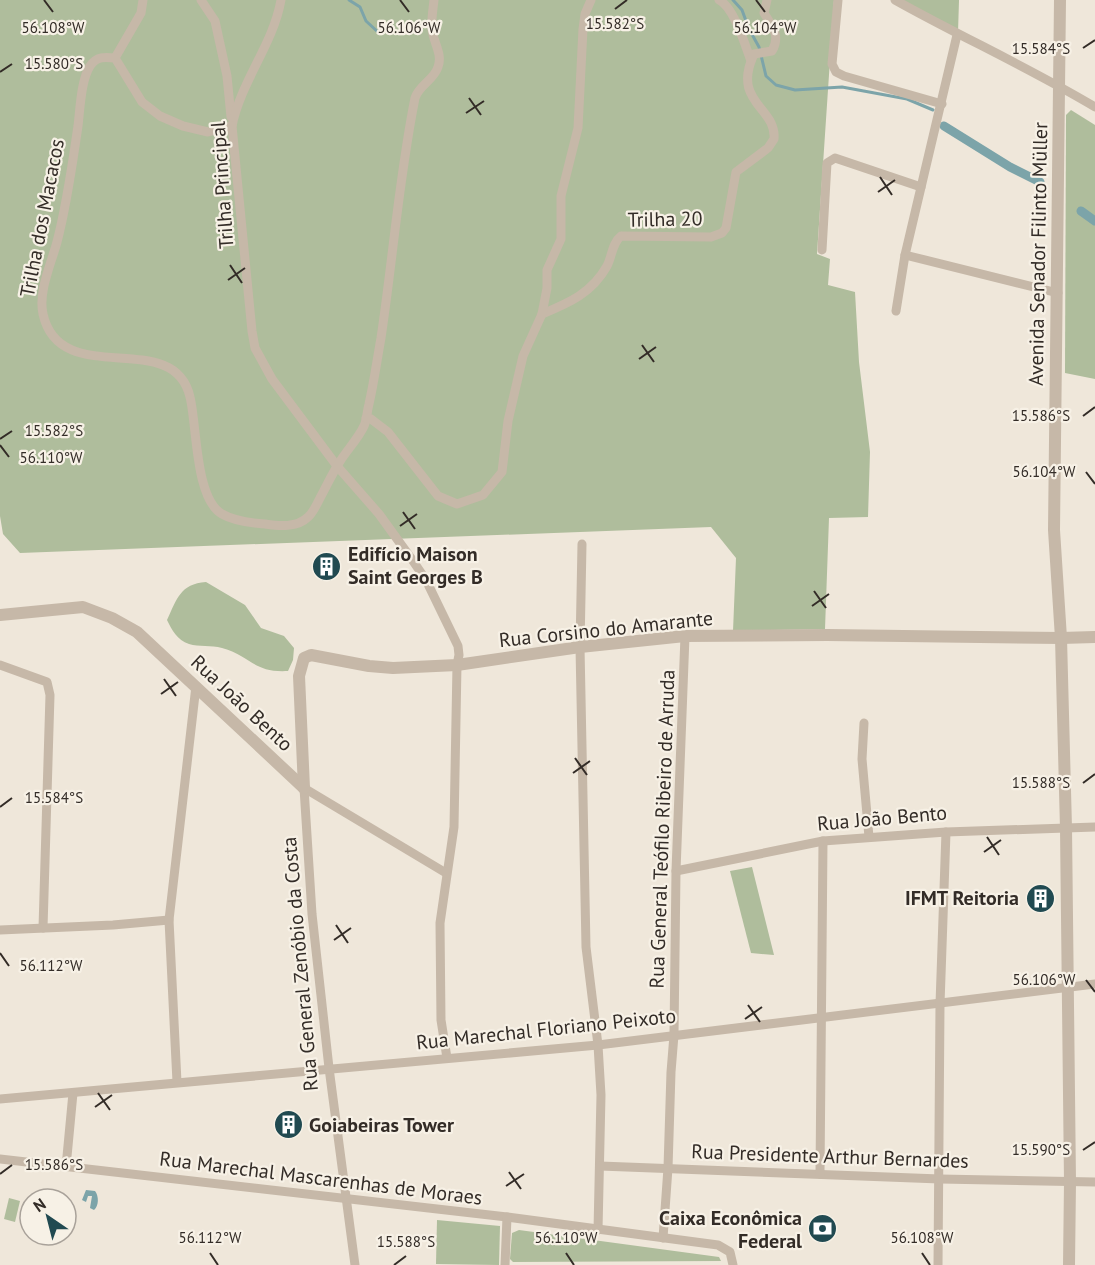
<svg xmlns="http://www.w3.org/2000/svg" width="1095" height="1265" font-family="'PT Sans',sans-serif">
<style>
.green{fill:#afbd9c}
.water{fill:#7ca4a9}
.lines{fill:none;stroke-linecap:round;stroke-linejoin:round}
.stream{stroke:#7ca4a9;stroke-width:3}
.canal{stroke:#7ca4a9;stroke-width:9}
.minor{stroke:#c6b8a8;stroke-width:9}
.tertiary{stroke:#c6b8a8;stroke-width:12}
.ticks{fill:none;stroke:#332c27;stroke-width:2}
.labels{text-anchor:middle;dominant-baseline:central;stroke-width:4.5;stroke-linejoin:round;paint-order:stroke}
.street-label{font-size:20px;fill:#332c27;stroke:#f7f1e6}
.poi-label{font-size:20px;font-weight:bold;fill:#332c27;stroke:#f7f1e6;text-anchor:start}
.ticks-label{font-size:15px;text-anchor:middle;fill:#332c27;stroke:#f7f1e6;stroke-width:4.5;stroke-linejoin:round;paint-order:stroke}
</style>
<rect width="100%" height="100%" fill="#efe7da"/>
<g class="green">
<path d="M 0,0 L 834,0 L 817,254 L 830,259 L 828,285 L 855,292 L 859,362 L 870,452 L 868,517 L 829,518 L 825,629 L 733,631 L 736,558 L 711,527 L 20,553 L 3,534 L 0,516 Z"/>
<path d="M 901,0 L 959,0 L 958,32 Z"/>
<path d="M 1071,110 L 1095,125 L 1095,379 L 1065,373 L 1066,115 Z"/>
<path d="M 206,582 L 245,605 L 261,628 L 284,636 L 294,648 L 293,660 L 288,671 C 253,673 251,656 222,648 C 211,645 199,647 189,644 C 177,640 172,630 167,620 C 177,599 180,584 206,582 Z"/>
<path d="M 752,867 L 774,955 L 751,953 L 730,871 Z"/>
<path d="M 9,1198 L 20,1201 L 15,1222 L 4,1219 Z"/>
<path d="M 437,1220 L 500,1226 L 499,1265 L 436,1264 Z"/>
<path d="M 519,1230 L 719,1257 L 721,1261 L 513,1262 L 510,1259 L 512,1233 Z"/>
</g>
<path class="water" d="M 86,1190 L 95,1191 C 99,1196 99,1206 94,1210 L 90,1208 L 92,1196 L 88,1196 L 86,1202 L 82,1200 Z"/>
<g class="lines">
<g class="stream">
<path d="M 349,0 L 360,7 L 366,21 L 379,33"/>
<path d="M 733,0 L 742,10 L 749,29 L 759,47 L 766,76 L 776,85 L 795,90 L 842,87 L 907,99 L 933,110"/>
</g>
<g class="canal">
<path d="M 944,126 L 1010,167 L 1040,182"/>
<path d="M 1081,211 L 1095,221"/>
</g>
<g class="minor">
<path d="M 201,0 L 215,21 L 227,76 L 231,117"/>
<path d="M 281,0 C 273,45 241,81 232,126 L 252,331 L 255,348 L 272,379 L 337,466 L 379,514 L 413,561 L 426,580 L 458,646 L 459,655 L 457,665 L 454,827 L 440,923 L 441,1020 L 447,1058"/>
<path d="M 719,0 C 734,7 745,45 751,61"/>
<path d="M 838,0 L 832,64 L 836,72 L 844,76 L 942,104"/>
<path d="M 895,0 C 961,37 1030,68 1095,107"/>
<path d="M 115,58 L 141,13 L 143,0"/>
<path d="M 232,126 L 208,132 L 183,126 L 160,116 L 142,102 L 115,58 C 105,57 97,56 90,66 C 81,80 80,110 78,126 C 72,166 67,204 57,242 C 51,264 38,292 43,314 C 60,391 174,326 190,397 C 197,425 195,499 222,514 C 234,521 251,523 265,524 C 279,526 297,528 308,517 C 313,513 317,504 320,498 C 326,487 332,474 339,463 C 346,451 358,439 364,426 C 367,420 367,411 369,404 C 374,382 377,360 381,338 C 393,258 399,177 415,98 C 419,85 434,80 438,67 C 443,54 433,42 432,29 C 431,20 433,10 434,0"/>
<path d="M 822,250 L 827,163 L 835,158 L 921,187"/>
<path d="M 905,255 L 1058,293"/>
<path d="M 896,311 L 905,255 L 957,35"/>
<path d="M 542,314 C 569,303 592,293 607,266 C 612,257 612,243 621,236 L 711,237 L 722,233 L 726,228 L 736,172 L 768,148 L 774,139 C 777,107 731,103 754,54 L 772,51 C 781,36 772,26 764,13 L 767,0"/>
<path d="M 366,418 L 371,419 L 388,432 L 438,496 L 457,504 L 483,495 L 502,472 L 508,421 L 523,356 L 542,314 L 547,288 L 547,270 L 561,239 L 561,196 L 578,128 L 583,29 L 585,14 L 591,0"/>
<path d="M 582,544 L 580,647 L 586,947 L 598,1045 L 601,1095 L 598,1230"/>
<path d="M 0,665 L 47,682 L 50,695 L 43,928"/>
<path d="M 864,723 L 862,759 L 869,837"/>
<path d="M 304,788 L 312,914 L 329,1068 L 355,1265"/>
<path d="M 304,788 L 446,873"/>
<path d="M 676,871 L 823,841 L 946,832 L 1095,827"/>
<path d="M 0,930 L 113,925 L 169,920"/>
<path d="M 177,1082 L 169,920 L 196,686"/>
<path d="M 0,1099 L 598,1045 L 1095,984"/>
<path d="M 0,1159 L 507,1217 L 718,1245 L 730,1252 L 733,1265"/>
<path d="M 600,1166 L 940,1179 L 1095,1182"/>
<path d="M 66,1167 L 73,1093"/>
<path d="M 820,1174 L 823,841"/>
<path d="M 663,1238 L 668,1168 L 671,1072 L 674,1035 L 676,871 L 685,636"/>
<path d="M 505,1265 L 507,1217"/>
<path d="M 938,1265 L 940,1004 L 946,832"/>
</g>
<g class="tertiary">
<path d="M 1060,0 L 1054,530 L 1061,638 L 1066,828 L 1070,1182 L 1069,1265"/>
<path d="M 0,615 L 83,607 L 112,618 L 137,632 L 304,788"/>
<path d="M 304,788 L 299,676 L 304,658 L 311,655 L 369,666 L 393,668 L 457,665 L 580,647 L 685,636 L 827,635 L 1061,638 L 1095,637"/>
</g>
</g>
<path class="ticks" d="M 44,0 L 53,12M 400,0 L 409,12M 756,0 L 765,12M 615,9 L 627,0M 1083,48 L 1095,40M 0,72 L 12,64M 469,98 L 481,115M 466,113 L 484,101M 880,177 L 892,195M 878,192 L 895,180M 230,265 L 242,283M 228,280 L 245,268M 642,345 L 654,362M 639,359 L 656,347M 1083,416 L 1095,407M 0,439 L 12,431M 0,445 L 9,457M 1086,472 L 1095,484M 403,512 L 415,529M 400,526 L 417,514M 814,591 L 826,608M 812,606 L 829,594M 164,679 L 176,696M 161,694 L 178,682M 575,758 L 587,775M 573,773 L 590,761M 1083,783 L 1095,774M 0,807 L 12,798M 987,837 L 999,855M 984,852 L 1001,840M 336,925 L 348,943M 334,940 L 351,928M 0,953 L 9,966M 1086,980 L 1095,992M 748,1005 L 760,1022M 745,1019 L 762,1007M 98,1093 L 110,1110M 95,1107 L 112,1095M 1083,1150 L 1095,1142M 509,1172 L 521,1189M 0,1174 L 12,1165M 506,1186 L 524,1174M 210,1253 L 218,1265M 566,1253 L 574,1265M 922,1253 L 930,1265M 394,1265 L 406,1256"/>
<defs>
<symbol id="building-disc" viewBox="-11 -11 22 22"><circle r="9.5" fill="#214a51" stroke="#f7f1e6"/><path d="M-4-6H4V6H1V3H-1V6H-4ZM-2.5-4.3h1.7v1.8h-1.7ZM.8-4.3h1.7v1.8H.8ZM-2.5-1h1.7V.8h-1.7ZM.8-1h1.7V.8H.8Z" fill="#fff"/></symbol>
<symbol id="bank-disc" viewBox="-11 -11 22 22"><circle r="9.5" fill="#214a51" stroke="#f7f1e6"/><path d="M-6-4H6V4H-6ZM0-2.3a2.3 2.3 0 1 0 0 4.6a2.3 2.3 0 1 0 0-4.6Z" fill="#fff"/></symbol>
</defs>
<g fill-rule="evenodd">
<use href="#building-disc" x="310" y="550" width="33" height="33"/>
<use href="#building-disc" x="1024" y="882" width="33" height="33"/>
<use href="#building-disc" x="272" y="1108" width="33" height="33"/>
<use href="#bank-disc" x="806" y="1212" width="33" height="33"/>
</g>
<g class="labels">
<g class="street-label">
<text transform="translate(222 185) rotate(-94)">Trilha Principal</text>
<text transform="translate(42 218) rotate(-79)">Trilha dos Macacos</text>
<text transform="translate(665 219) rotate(-1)">Trilha 20</text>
<text transform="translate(1038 254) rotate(-89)">Avenida Senador Filinto Müller</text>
<text transform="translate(606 629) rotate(-6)">Rua Corsino do Amarante</text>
<text transform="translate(242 703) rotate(43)">Rua João Bento</text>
<text transform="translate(882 818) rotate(-5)">Rua João Bento</text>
<text transform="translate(662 829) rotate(-88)">Rua General Teófilo Ribeiro de Arruda</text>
<text transform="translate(300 964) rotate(-95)">Rua General Zenóbio da Costa</text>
<text transform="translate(546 1029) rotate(-6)">Rua Marechal Floriano Peixoto</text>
<text transform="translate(830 1156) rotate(2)">Rua Presidente Arthur Bernardes</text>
<text transform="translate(321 1178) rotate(7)">Rua Marechal Mascarenhas de Moraes</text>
</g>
<g class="poi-label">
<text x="348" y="554">Edifício Maison<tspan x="348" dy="23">Saint Georges B</tspan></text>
<text x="1019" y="898" text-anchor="end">IFMT Reitoria</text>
<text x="309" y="1125">Goiabeiras Tower</text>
<text x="802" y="1218" text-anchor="end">Caixa Econômica<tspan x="802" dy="23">Federal</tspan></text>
</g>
</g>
<g class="ticks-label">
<text x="615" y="29">15.582°S</text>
<text x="765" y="33">56.104°W</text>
<text x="53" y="33">56.108°W</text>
<text x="409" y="33">56.106°W</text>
<text x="1041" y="54">15.584°S</text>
<text x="54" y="69">15.580°S</text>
<text x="1041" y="421">15.586°S</text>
<text x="54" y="436">15.582°S</text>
<text x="51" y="463">56.110°W</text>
<text x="1044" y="477">56.104°W</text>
<text x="1041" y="788">15.588°S</text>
<text x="54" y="803">15.584°S</text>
<text x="51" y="971">56.112°W</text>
<text x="1044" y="985">56.106°W</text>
<text x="1041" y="1155">15.590°S</text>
<text x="54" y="1170">15.586°S</text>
<text x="210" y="1243">56.112°W</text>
<text x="566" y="1243">56.110°W</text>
<text x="922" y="1243">56.108°W</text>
<text x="406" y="1247">15.588°S</text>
</g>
<g transform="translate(48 1217) rotate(325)"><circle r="28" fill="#f7f1e6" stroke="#a9a29a" stroke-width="1.5"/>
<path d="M0-4.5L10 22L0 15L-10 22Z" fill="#214a51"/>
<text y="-9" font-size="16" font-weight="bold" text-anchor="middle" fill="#332c27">N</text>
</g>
</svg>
